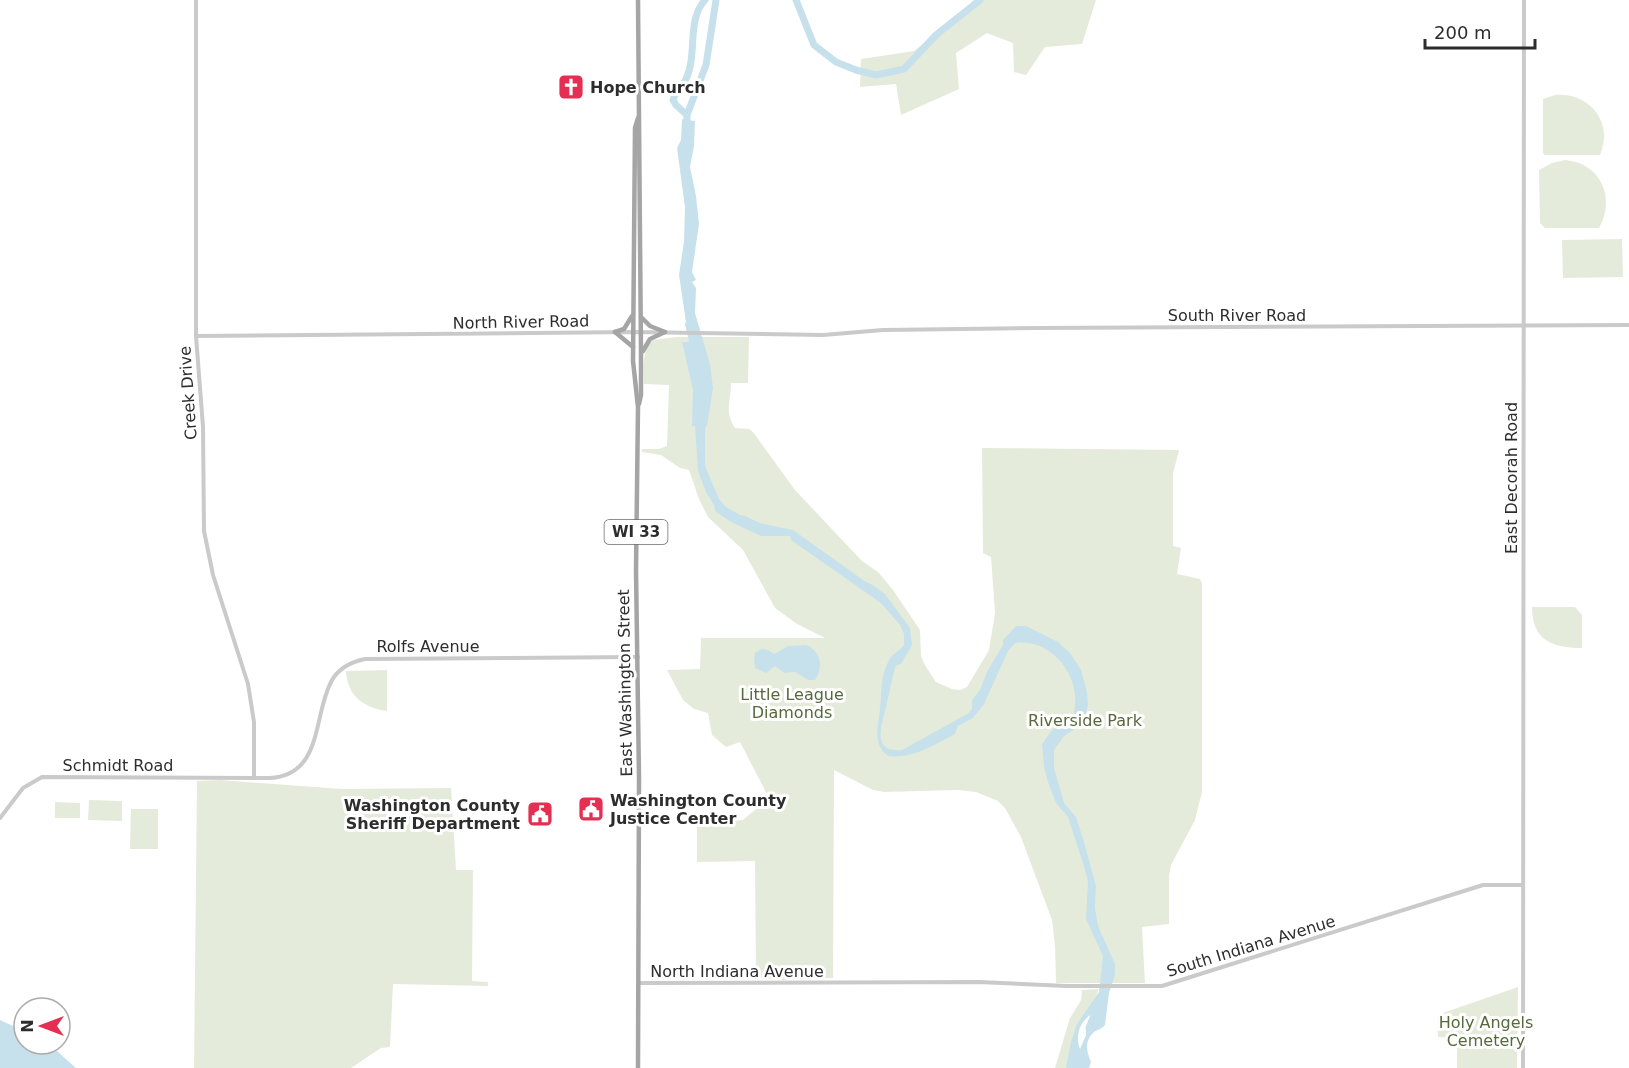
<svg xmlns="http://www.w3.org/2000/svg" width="1629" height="1068" font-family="'DejaVu Sans',sans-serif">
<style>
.green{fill:#e5ebdb}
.water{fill:#c6e1eb;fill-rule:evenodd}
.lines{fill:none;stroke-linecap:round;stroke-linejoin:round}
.river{stroke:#c6e1eb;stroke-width:7}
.tertiary{stroke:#cacaca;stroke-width:4}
.primary{stroke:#a5a5a5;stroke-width:4.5}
.labels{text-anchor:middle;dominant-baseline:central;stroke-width:6;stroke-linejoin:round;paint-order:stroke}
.shield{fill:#fff;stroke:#6c6c6c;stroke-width:1.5}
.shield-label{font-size:15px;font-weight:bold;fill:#2d2d2d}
.poi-label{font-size:16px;font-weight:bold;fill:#2d2d2d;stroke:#fff;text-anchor:start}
.street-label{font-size:16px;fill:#2d2d2d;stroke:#fff}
.park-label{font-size:16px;fill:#56693b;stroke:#fff}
</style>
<rect width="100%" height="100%" fill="#fff"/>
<g class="green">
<path d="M 979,0 L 1096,0 L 1082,44 L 1045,47 L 1026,75 L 1014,72 L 1013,43 L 987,33 L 956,53 L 959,89 L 901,115 L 896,84 L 860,87 L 861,59 L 914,51 Z"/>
<path d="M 1555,95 C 1589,92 1614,122 1600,155 L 1545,155 L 1543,153 L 1543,99 Z"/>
<path d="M 1565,160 C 1601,163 1616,198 1599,228 L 1545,228 L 1540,223 L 1539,170 L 1552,163 Z"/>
<path d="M 1622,239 L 1623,277 L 1563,278 L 1562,240 Z"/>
<path d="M 676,337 L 749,337 L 748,383 L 731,383 C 731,402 724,411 735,428 L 749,429 L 753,432 L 795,490 L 862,561 L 878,572 L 893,590 L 920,630 L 921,656 L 926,667 L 936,682 L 952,689 L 960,690 L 967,687 L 989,650 L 995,613 L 991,557 L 983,553 L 982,448 L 1179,450 L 1173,474 L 1173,546 L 1181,548 L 1177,574 L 1200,579 L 1202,583 L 1202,792 L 1195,820 L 1171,865 L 1169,876 L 1169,924 L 1142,927 L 1145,983 L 1056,983 L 1055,946 L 1052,920 L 1021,837 L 1005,808 L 998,801 L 976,792 L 958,790 L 884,792 L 873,790 L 834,770 L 833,978 L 782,980 L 756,978 L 755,861 L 697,862 L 697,822 L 743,820 L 769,798 L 740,742 L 726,747 L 712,735 L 708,713 L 694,709 L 683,700 L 667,670 L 700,669 L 701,638 L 825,638 L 797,624 L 775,608 L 743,550 L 708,517 L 699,499 L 689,470 L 680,468 L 661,455 L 642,452 L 642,449 L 659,449 L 667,446 L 669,385 L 644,384 C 644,370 641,350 653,340 Z"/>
<path d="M 1532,607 L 1575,607 L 1582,615 L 1582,648 C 1552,648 1532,640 1532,607 Z"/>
<path d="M 387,670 L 387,711 C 363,708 347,695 346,671 Z"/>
<path d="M 220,780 L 342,789 L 451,788 L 456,870 L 473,870 L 472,981 L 488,982 L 488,986 L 393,984 L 390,1047 L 381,1048 L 351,1068 L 194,1068 L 197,781 Z"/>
<path d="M 89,800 L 122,801 L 122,821 L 88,820 Z"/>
<path d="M 55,802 L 80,803 L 80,818 L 55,818 Z"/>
<path d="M 131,809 L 158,809 L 158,849 L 130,849 Z"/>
<path d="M 1518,987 L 1517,1068 L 1457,1068 L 1457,1038 L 1438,1037 L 1437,1015 Z"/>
<path d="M 1099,989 L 1093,1004 L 1076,1031 L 1070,1068 L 1055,1068 L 1070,1018 L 1081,1000 L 1082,990 Z"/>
</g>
<g class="water">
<path d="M 682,119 L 695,121 L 694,146 L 690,167 L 696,196 L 699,224 L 692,272 L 696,280 L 692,282 L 696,288 L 695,313 L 710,364 L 713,388 L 707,426 L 705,427 L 705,466 L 719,499 L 726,507 L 740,515 L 745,516 L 760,523 L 793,530 L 866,582 L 871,584 L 885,594 L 910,628 L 912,645 L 901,664 L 896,665 C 892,678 890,690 887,703 C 883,722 869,753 902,750 L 969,713 L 972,709 L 972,700 L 980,690 L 987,672 L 1003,645 L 1003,640 L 1016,626 L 1026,626 L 1058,642 L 1070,653 L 1081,670 L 1087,692 L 1088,704 L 1086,715 L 1079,726 L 1064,736 L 1054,750 L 1054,768 L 1064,803 L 1076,817 L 1084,842 L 1096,886 L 1095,908 L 1098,926 L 1115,964 L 1115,975 L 1109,993 L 1105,1025 C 1101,1030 1097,1029 1093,1033 C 1084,1042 1087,1053 1091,1062 L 1089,1068 L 1066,1068 L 1071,1042 L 1077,1024 L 1099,992 L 1103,956 L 1086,919 L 1088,881 L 1083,863 L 1068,817 L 1056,803 L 1048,782 L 1044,767 L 1042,744 L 1052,730 L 1073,716 C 1084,679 1053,638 1015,643 L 1008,651 L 984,704 L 973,718 L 958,726 L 955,734 C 934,745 913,759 888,756 C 871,743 879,725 880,708 C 882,692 880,678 888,662 C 891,655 898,651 904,646 L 904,634 L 900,625 L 881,603 L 798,545 L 791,540 L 790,536 L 761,536 L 731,522 L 715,511 L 714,505 L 706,492 L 698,471 L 695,426 L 692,426 L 693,390 L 682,342 L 689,342 L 685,324 L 686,322 L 679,275 L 684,241 L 685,207 L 677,148 L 681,140 ZM 1097,1011 L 1086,1028 L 1086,1035 L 1080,1049 C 1074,1032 1082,1018 1097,1011 Z"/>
<path d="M 806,645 C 821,651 824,667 815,680 L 808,680 L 795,672 L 784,673 L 775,666 L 766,673 L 755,668 L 754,661 L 755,653 C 763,646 767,649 774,654 L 788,646 Z"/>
<path d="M 0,1020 L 24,1031 L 24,1044 L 49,1044 L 76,1068 L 0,1068 Z"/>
</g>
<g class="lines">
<g class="river">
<path d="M 796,0 L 814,45 L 836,62 L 856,70 L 876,75 L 904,69 L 936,35 L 980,0"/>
<path d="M 687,115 L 676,105 L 673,100 C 676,91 682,87 686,79 C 698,54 686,21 705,0"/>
<path d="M 687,127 L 687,115 L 706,65 L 716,0"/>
<path d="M 891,666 L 907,647"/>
<path d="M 1089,1028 L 1098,1005"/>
</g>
<g class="tertiary">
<path d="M 196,0 L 196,336 L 203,427 L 204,531 L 213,575 L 248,684 L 254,722 L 254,777"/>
<path d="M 196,336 L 634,332 L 823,335 L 883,330 L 1038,328 L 1629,325"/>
<path d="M 0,818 L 23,788 L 42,777 L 270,778 C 323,775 313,716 331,682 C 338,668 351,662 365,659 L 638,657"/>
<path d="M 638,983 L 979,982 L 1067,986 L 1162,986 L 1483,885 L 1523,885"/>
<path d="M 1523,1068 L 1524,0"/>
</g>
<g class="primary">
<path d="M 638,0 L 641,354 L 641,395 L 639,404"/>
<path d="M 638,118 L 635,128 L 633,361 L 638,407 L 636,570 L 639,778 L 638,1068"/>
<path d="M 641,317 L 650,326 L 665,332"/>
<path d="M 615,332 L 624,329 L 632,316"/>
<path d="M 615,332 L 633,347"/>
<path d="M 643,351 L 650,339 L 665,332"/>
</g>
</g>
<defs>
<symbol id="church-square" viewBox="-11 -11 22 22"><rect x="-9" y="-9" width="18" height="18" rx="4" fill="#e52f52" stroke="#fff"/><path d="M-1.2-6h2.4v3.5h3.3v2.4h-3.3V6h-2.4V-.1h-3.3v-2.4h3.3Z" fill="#fff"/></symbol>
<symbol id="civic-square" viewBox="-11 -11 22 22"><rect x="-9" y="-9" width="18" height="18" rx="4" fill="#e52f52" stroke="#fff"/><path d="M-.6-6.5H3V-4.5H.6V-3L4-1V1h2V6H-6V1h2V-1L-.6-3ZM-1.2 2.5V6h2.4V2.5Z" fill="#fff"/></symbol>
</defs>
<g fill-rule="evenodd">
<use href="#church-square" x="556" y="72" width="30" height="30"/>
<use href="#civic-square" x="576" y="794" width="30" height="30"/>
<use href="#civic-square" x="525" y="799" width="30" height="30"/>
</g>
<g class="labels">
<rect class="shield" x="604.5" y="520" width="63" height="24" rx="4.5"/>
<g class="shield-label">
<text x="636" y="532">WI 33</text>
</g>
<g class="poi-label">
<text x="590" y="87">Hope Church</text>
<text x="610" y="800">Washington County<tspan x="610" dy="18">Justice Center</tspan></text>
<text x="520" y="805" text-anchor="end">Washington County<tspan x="520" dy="18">Sheriff Department</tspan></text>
</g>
<g class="street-label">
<text x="1237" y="315">South River Road</text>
<text transform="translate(521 322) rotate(-1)">North River Road</text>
<text transform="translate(188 393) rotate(-94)">Creek Drive</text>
<text transform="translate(1511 478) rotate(-90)">East Decorah Road</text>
<text x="428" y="646">Rolfs Avenue</text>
<text transform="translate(625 683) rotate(-91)">East Washington Street</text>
<text x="118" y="765">Schmidt Road</text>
<text transform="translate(1251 946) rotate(-17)">South Indiana Avenue</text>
<text x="737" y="971">North Indiana Avenue</text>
</g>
<g class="park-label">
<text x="792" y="694">Little League<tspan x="792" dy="18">Diamonds</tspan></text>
<text x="1085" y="720">Riverside Park</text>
<text x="1486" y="1022">Holy Angels<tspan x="1486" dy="18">Cemetery</tspan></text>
</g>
</g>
<g transform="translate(42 1026) rotate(270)"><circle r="28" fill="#ffffff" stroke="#ababab" stroke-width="1.5"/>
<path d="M0-4.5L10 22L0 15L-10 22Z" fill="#e52f52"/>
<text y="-9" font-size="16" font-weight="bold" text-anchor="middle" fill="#2d2d2d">N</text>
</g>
<path d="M1425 39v9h110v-9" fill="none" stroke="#2d2d2d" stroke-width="3"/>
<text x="1434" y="39" font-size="18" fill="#2d2d2d" stroke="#ffffff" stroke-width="4.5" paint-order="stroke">200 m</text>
</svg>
